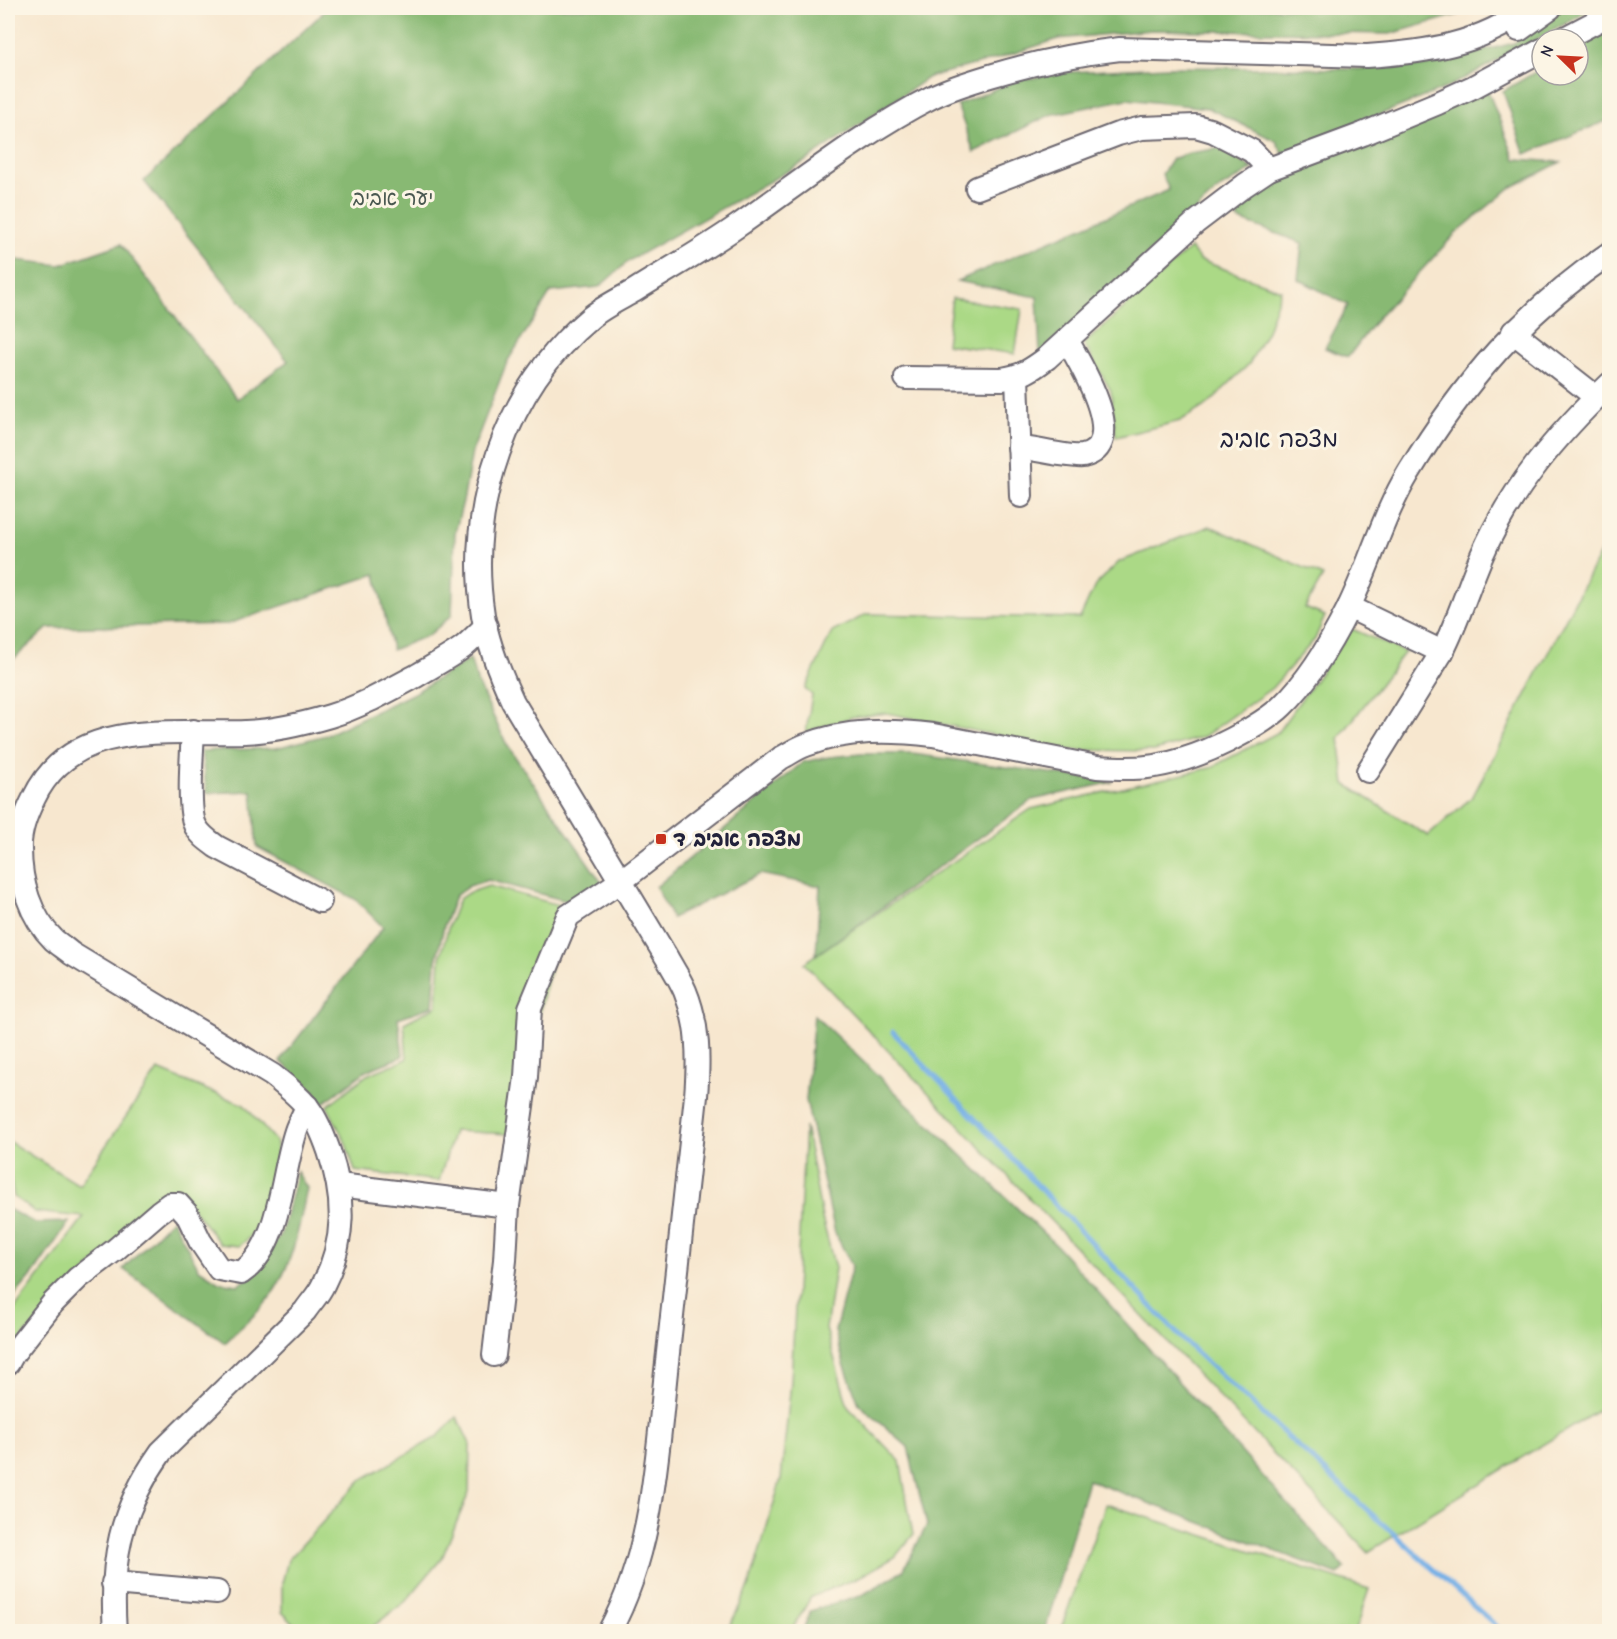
<svg xmlns="http://www.w3.org/2000/svg" width="1617" height="1639" font-family="'Comic Neue','Playpen Sans Hebrew',sans-serif">
<style>
.green{fill:#abd986;stroke:#667e60;stroke-width:1.5}
.forest{fill:#88b973;stroke:#556e57;stroke-width:1.5}
.lines{fill:none;stroke-linecap:round;stroke-linejoin:round}
.stream{stroke:#76b0e6;stroke-width:5}
.minor-casing{stroke:#6d676f;stroke-width:26}
.minor{stroke:#fff;stroke-width:22}
.poi-dot{fill:#c8321e;stroke:#fcf5e5;stroke-width:2}
.labels{text-anchor:middle;dominant-baseline:central;stroke-width:6;stroke-linejoin:round;paint-order:stroke}
.park-label{font-size:21px;fill:#4b5952;stroke:#fcf5e5}
.poi-label{font-size:21px;font-weight:bold;fill:#22223b;stroke:#fcf5e5;text-anchor:start}
.quarter-label{font-size:24px;fill:#22223b;stroke:#fcf5e5}
</style>
<rect width="100%" height="100%" fill="#fcf5e5"/>
<filter id="ink" filterUnits="userSpaceOnUse"><feTurbulence type="fractalNoise" baseFrequency=".0167" numOctaves="2"/><feDisplacementMap in="SourceGraphic" scale="12" xChannelSelector="R" yChannelSelector="G"/><feConvolveMatrix kernelMatrix="1 2 1 2 8 2 1 2 1" color-interpolation-filters="sRGB"/></filter>
<filter id="wash" filterUnits="userSpaceOnUse"><feTurbulence type="fractalNoise" baseFrequency=".008" numOctaves="4" result="noise"/><feDisplacementMap in="SourceGraphic" scale="24" xChannelSelector="R" yChannelSelector="G"/><feGaussianBlur stdDeviation="1.35" result="paint"/><feColorMatrix in="noise" values="0 0 0 0 0 0 0 0 0 0 0 0 0 0 0 0 0 1.4 0 .05"/><feComposite in="paint" operator="in"/></filter>
<g filter="url(#wash)">
<rect width="100%" height="100%" fill="#f7e7cf"/>
<g class="green">
<path d="M 1190,248 L 1200,260 L 1281,290 L 1267,331 L 1249,364 L 1207,405 L 1180,421 L 1116,437 L 1111,391 L 1084,344 Z"/>
<path d="M 952,298 L 1022,309 L 1015,354 L 946,344 Z"/>
<path d="M 1210,526 L 1323,576 L 1305,608 L 1325,616 L 1315,639 L 1272,688 L 1203,737 L 1154,751 L 1070,750 L 887,713 L 852,717 L 806,732 L 812,695 L 805,689 L 832,632 L 867,614 L 1080,618 L 1095,586 L 1119,562 Z"/>
<path d="M 1609,538 L 1609,1404 L 1368,1552 L 804,963 L 1031,809 L 1210,768 L 1277,733 L 1352,629 L 1405,652 L 1339,738 L 1345,784 L 1428,836 L 1473,796 L 1606,542 Z"/>
<path d="M 489,886 L 566,907 L 509,1134 L 454,1131 L 439,1181 L 355,1171 L 345,1141 L 327,1106 L 367,1075 L 407,1059 L 404,1023 L 437,1006 L 440,958 L 449,925 L 459,899 L 468,893 Z"/>
<path d="M 158,1070 L 244,1105 L 277,1143 L 273,1194 L 264,1218 L 247,1240 L 239,1246 L 220,1244 L 191,1206 L 182,1191 L 160,1195 L 8,1352 L 8,1318 L 84,1217 L 35,1212 L 14,1197 L 8,1167 L 8,1141 L 79,1185 Z"/>
<path d="M 805,1126 L 822,1218 L 835,1268 L 826,1329 L 848,1407 L 900,1461 L 913,1535 L 895,1557 L 857,1578 L 811,1597 L 791,1631 L 727,1631 L 749,1587 L 781,1479 L 791,1382 Z"/>
<path d="M 457,1417 L 470,1444 L 469,1492 L 442,1558 L 406,1601 L 367,1631 L 308,1631 L 298,1628 L 282,1612 L 282,1583 L 288,1560 L 301,1546 L 361,1480 L 437,1437 Z"/>
<path d="M 1106,1504 L 1369,1589 L 1355,1631 L 1060,1631 Z"/>
</g>
<g class="forest">
<path d="M 328,8 L 1437,8 L 1457,15 L 1390,34 L 1152,30 L 1058,39 L 996,59 L 929,77 L 804,162 L 630,260 L 599,287 L 551,292 L 507,362 L 472,452 L 464,497 L 455,533 L 452,615 L 429,635 L 392,650 L 376,574 L 228,624 L 48,628 L 8,664 L 8,259 L 60,265 L 121,244 L 237,399 L 288,361 L 144,181 Z"/>
<path d="M 1559,8 L 1590,8 L 1578,17 L 1448,87 L 1283,154 L 1276,141 L 1208,108 L 1127,99 L 1050,115 L 974,152 L 957,105 L 1014,81 L 1070,72 L 1168,67 L 1359,69 L 1423,66 L 1514,43 Z"/>
<path d="M 1609,27 L 1609,120 L 1525,154 L 1503,91 L 1542,68 L 1542,75 L 1578,75 L 1578,46 Z"/>
<path d="M 1488,91 L 1515,159 L 1561,162 L 1510,188 L 1456,233 L 1379,316 L 1348,357 L 1325,348 L 1348,305 L 1298,279 L 1302,243 L 1237,219 L 1246,196 L 1299,169 Z"/>
<path d="M 1220,148 L 1253,169 L 1219,189 L 1040,353 L 1037,297 L 957,281 L 1169,190 L 1162,174 L 1172,159 L 1190,153 Z"/>
<path d="M 470,659 L 478,684 L 507,745 L 602,883 L 570,902 L 488,880 L 469,886 L 455,896 L 444,926 L 436,961 L 433,1006 L 398,1018 L 403,1056 L 366,1071 L 322,1104 L 313,1090 L 280,1061 L 383,927 L 355,899 L 257,847 L 252,791 L 207,793 L 201,751 L 276,748 L 326,735 L 414,693 Z"/>
<path d="M 861,754 L 913,754 L 1113,782 L 1032,800 L 816,955 L 820,886 L 760,874 L 672,918 L 656,887 L 803,762 L 829,757 Z"/>
<path d="M 814,1015 L 1058,1247 L 1345,1568 L 1338,1575 L 1088,1480 L 1045,1631 L 803,1631 L 810,1611 L 864,1594 L 903,1571 L 927,1525 L 908,1447 L 859,1404 L 844,1364 L 835,1331 L 852,1266 L 835,1233 L 806,1100 Z"/>
<path d="M 297,1172 L 307,1188 C 299,1229 291,1274 263,1306 C 251,1319 237,1331 225,1343 L 123,1269 L 172,1219 L 199,1269 L 219,1282 L 238,1285 L 259,1272 L 282,1231 Z"/>
<path d="M 8,1209 L 35,1223 L 69,1222 L 34,1273 L 8,1304 Z"/>
</g>
<g class="lines">
<path class="stream" d="M 893,1032 L 1184,1341 L 1365,1508 L 1503,1632"/>
</g>
</g>
<g filter="url(#ink)">
<g class="lines">
<defs>
<g id="minor">
<path d="M 1519,30 L 1550,8"/>
<path d="M 1563,39 L 1605,17 L 1610,13"/>
<path d="M 977,188 L 1118,134 L 1142,128 L 1196,126 L 1213,131 L 1252,151 L 1269,169"/>
<path d="M 1513,332 L 1596,397"/>
<path d="M 1017,376 L 1021,496"/>
<path d="M 906,378 L 1002,379 C 1022,376 1031,370 1047,358 L 1195,223 L 1245,185 L 1269,169 L 1363,134 L 1438,103 L 1473,87 L 1542,50"/>
<path d="M 1019,447 C 1032,449 1073,458 1083,456 C 1131,445 1080,363 1067,340"/>
<path d="M 1349,607 L 1442,652"/>
<path d="M 193,731 C 192,752 187,812 196,827 C 201,836 209,841 217,847 L 320,901"/>
<path d="M 1368,771 L 1442,652 C 1458,621 1468,587 1482,555 C 1511,488 1558,434 1610,384"/>
<path d="M 339,1185 L 508,1206 L 505,1260 L 494,1355"/>
<path d="M 508,1206 L 526,1077 L 530,1008 L 568,916 L 621,881 L 781,758 C 789,754 797,748 806,745 C 847,729 890,730 933,735 L 1097,767 C 1114,768 1131,769 1147,767 C 1182,763 1215,749 1245,732 C 1258,724 1271,717 1282,706 C 1310,679 1331,643 1348,609 C 1370,564 1383,515 1409,472 C 1464,382 1522,313 1610,253"/>
<path d="M 8,1363 L 13,1354 L 53,1303 L 78,1278 L 115,1250 L 159,1212 L 170,1204 L 178,1204 L 187,1214 L 200,1241 L 219,1269 L 241,1273 C 282,1245 281,1171 297,1128 C 300,1121 304,1114 307,1106"/>
<path d="M 113,1583 L 217,1592"/>
<path d="M 115,1632 C 110,1561 120,1510 161,1452 L 305,1311 C 311,1302 319,1294 323,1285 C 346,1240 345,1198 329,1151 C 324,1137 318,1121 309,1109 C 299,1096 286,1086 272,1075 L 72,954 C 66,949 60,945 54,940 C 30,917 20,882 20,849 C 19,831 26,814 34,798 C 73,716 171,735 245,732 C 274,731 303,724 330,716 C 360,707 388,691 416,676 C 431,667 448,658 462,648 C 471,641 478,633 486,626"/>
<path d="M 609,1632 C 654,1550 657,1453 667,1362 C 677,1273 686,1184 696,1096 C 699,1059 699,1025 685,991 C 680,979 673,969 667,958 L 513,702 C 500,674 488,645 483,615 C 466,507 506,388 590,318 C 603,307 620,299 634,291 C 669,269 705,249 739,225 C 802,181 863,132 932,97 C 950,88 970,82 990,76 C 1033,63 1075,54 1120,49 L 1367,56 C 1427,52 1479,45 1529,8"/>
</g>
</defs>
<use href="#minor" class="minor-casing"/>
<use href="#minor" class="minor"/>
</g>
</g>
<rect class="poi-dot" x="655" y="833" width="12" height="12" rx="3"/>
<g class="labels">
<g class="park-label">
<text x="393" y="198">יער אביב</text>
</g>
<g class="poi-label">
<text x="673" y="839">מצפה אביב ד</text>
</g>
<g class="quarter-label">
<text x="1279" y="439">מצפה אביב</text>
</g>
</g>
<rect width="1617" height="1639" fill="none" stroke="#fcf5e5" stroke-width="30"/>
<g transform="translate(1560 57) rotate(294)"><circle r="28" fill="#fcf5e5" stroke="#a5a1a1" stroke-width="1.5"/>
<path d="M0-4.5L10 22L0 15L-10 22Z" fill="#c8321e"/>
<text y="-9" font-size="16" font-weight="bold" text-anchor="middle" fill="#22223b">N</text>
</g>
</svg>
